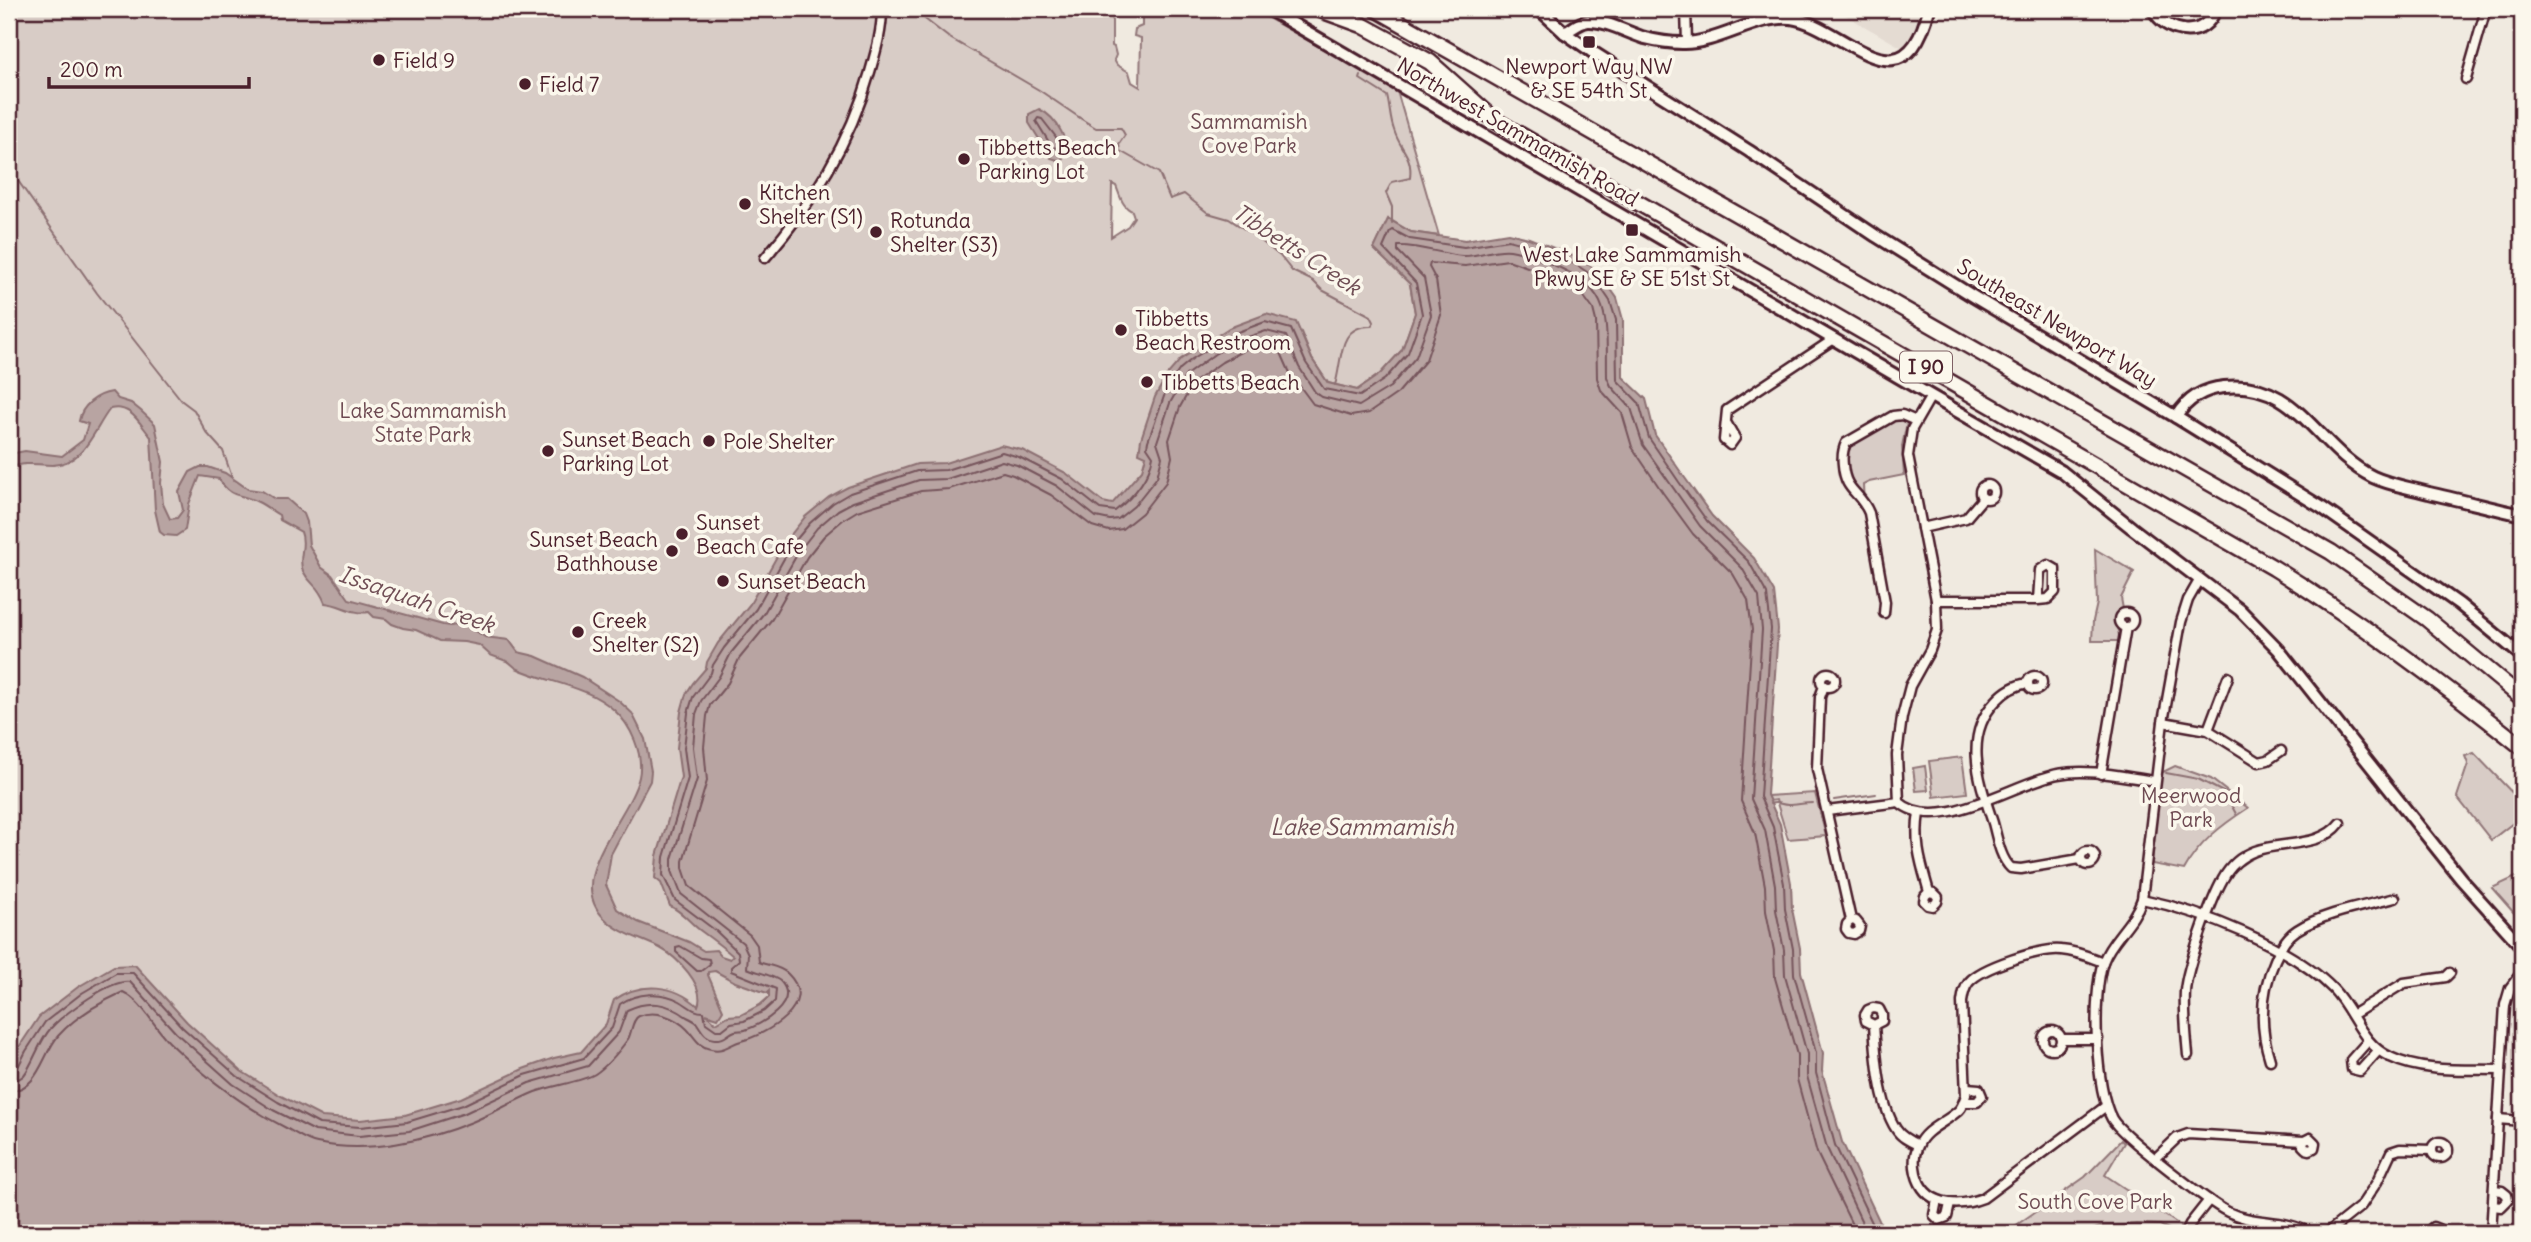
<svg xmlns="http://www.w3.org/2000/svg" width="2531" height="1242" font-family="Delius,sans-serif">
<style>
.built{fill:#e4dbd2}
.green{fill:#d8ccc6;stroke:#917678;stroke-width:2;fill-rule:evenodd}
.water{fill:#b8a4a2;stroke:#8c6f72;stroke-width:2;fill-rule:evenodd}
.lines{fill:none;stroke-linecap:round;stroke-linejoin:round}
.shore{stroke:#76545b;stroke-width:2}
.stream{stroke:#8c6f72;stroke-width:2}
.street-casing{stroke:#4a1f2b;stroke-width:13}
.secondary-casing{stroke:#4a1f2b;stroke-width:16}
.highway-casing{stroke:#4a1f2b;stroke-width:19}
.street{stroke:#fbf7ec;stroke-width:8}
.secondary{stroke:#fbf7ec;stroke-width:10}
.highway{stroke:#fbf7ec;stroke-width:14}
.poi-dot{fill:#4a1f2b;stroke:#fbf7ec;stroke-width:2.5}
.labels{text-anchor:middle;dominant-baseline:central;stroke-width:7;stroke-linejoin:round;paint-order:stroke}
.shield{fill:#fbf7ec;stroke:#7f6065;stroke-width:2}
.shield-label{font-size:19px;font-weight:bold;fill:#4a1f2b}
.poi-label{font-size:21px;fill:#4a1f2b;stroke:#fbf7ec;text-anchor:start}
.park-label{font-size:21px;fill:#6e4a52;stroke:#fbf7ec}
.street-label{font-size:21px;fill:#4a1f2b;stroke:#fbf7ec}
.water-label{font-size:23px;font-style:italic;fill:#704e55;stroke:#fbf7ec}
</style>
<rect width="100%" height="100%" fill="#f0eae0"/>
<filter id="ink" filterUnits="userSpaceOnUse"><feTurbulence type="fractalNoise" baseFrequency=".0143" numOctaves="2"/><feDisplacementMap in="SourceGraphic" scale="14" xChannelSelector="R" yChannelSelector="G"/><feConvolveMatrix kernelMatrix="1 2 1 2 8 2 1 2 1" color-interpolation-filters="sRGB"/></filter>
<g filter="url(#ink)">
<path class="built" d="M 1842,9 L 1924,9 L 1920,29 L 1904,49 L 1838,11 Z"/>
<g class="green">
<path d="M 9,9 L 1112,9 L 1112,46 L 1114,47 L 1116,55 L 1114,60 L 1117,65 L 1129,72 L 1132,82 L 1140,87 L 1141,38 L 1134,36 L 1135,29 L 1142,26 L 1142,9 L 1252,9 L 1397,91 L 1439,236 L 1411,232 L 1389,219 L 1374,249 L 1410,284 L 1415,313 L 1402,350 L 1380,374 L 1357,390 L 1328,383 L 1312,359 L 1301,332 L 808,986 L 804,1003 L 582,1099 L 9,1181 ZM 1112,184 L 1116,186 C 1120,195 1122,207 1132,211 L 1134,217 L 1128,226 L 1111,237 Z"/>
<path d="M 1893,416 L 1908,418 L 1902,446 L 1904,475 L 1869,482 L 1863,485 L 1864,504 L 1846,482 L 1846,443 Z"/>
<path d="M 2095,549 L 2134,572 L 2121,598 L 2123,609 L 2118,611 C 2111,624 2121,629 2119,641 L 2092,641 L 2093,621 L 2097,603 Z"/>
<path d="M 2474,753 L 2522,803 L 2522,816 L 2491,840 L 2457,797 L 2468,764 L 2465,756 Z"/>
<path d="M 1962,757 L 1967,793 L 1934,797 L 1929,761 Z"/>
<path d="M 1925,766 L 1928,790 L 1916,791 L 1913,768 Z"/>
<path d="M 2175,766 L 2211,779 L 2248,808 C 2222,825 2199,842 2184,870 L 2152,864 L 2161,773 Z"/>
<path d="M 1815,793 L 1826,836 L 1788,839 L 1776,800 L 1769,801 L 1767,796 Z"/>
<path d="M 2522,874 L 2522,922 L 2492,888 Z"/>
<path d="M 2121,1140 L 2124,1143 L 2105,1175 L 2181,1226 L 2177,1233 L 2160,1225 L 2137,1224 L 2100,1227 L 2084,1233 L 2005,1233 L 2085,1177 Z"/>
</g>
<g class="water">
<path d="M 1039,109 C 1056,117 1074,144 1061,161 L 1051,158 L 1029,123 L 1029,114 Z"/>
<path d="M 1388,219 L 1411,232 L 1465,240 L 1508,233 L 1529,238 L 1578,258 L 1598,271 L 1617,298 L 1623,320 L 1623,377 L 1646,399 L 1655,435 L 1685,478 L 1712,516 L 1754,558 L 1774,592 L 1778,629 L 1767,795 L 1780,824 L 1791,883 L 1792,909 L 1800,948 L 1801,972 L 1823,1053 L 1822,1071 L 1842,1142 L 1885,1233 L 9,1233 L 9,1072 L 19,1047 L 39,1017 L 78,987 L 114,966 L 135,965 L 187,1022 L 241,1071 L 281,1096 L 322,1117 L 360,1120 L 405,1115 L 461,1098 L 523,1069 L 554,1058 L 581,1052 L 606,1024 L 614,1000 C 641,981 674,984 698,1006 C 706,986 677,957 660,948 C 640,938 620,934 604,918 C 563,878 630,817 639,777 C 644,754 631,725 614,710 C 586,685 548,683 516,668 L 509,662 L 490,655 L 479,645 L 464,642 L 440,641 L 416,630 L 403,628 L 392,624 L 386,619 L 374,617 L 369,612 C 353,615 340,604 325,603 C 318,584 310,585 303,571 C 297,558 307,546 301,532 L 280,520 L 279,515 C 272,511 266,506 258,502 C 240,493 231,499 219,479 L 200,476 L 189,504 L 185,530 L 176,536 L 164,535 L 160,532 L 155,510 L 151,437 C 139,423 131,404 110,409 C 94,429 85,464 53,465 C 33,465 29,461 9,468 L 9,454 L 25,451 L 62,456 L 83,440 L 88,424 L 79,421 C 81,406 97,394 112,392 L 118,399 L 131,403 L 141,411 L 155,424 L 163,462 L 161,483 L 163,504 L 170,519 L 177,518 L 183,510 L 179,492 L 190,472 L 200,467 L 208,467 L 225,473 L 248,489 L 262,491 L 275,499 L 287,499 L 304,514 L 307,522 L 309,545 L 321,567 L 332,575 L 349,599 L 443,625 L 450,626 L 464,623 L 485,637 L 509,640 L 518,652 L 535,656 L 582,677 L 619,701 L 632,713 L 645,739 L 651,771 L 650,781 L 611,854 L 606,885 L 617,909 L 638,922 L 689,942 L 704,951 L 716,950 L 721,956 L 730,959 L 733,956 C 723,947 712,939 701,931 C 690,923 683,912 670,906 L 661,883 L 655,878 L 657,856 L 681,777 L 677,748 L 681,712 L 686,694 L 693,683 L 706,668 L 707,662 L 718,643 L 750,604 L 785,542 L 805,517 L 829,497 L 848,487 L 917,464 L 945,463 L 1001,445 L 1022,450 L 1066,473 L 1103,502 L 1112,504 L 1142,470 L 1146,456 L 1139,453 L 1141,439 L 1155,397 L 1167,375 L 1181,359 L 1229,328 L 1266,314 L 1296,322 L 1312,359 L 1328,383 L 1357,390 L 1380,374 L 1402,350 L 1415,313 L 1410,284 L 1374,249 ZM 715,971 L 735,982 L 767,993 L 769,991 L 769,997 L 760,1005 L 741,1015 L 728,1016 L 716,1023 L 706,1014 L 718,1018 L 723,1010 L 708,975 L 708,972 Z"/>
</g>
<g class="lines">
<g class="shore">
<path d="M 1038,118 L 1042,119 L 1056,137 L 1058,145 L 1057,148 L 1052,147 L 1036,121 Z"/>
<path d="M 680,946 L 701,958 L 709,959 L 710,964 L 701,971 L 697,971 L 676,952 L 676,947 Z"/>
<path d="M 9,1072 L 17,1069 L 26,1051 L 45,1022 L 82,993 L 116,973 L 133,973 L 182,1027 L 237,1076 L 278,1102 L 319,1124 L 360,1127 L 407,1122 L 463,1105 L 525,1075 L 584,1058 L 612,1028 L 620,1004 C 637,992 662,991 680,1001 C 689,1006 693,1012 704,1012 L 706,1023 L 716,1030 L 722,1030 L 731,1023 L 744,1021 L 764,1011 L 775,1001 L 776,989 L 731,971 L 731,967 L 739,960 L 738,952 L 716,931 L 675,900 L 663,875 L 664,857 L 688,778 L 684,748 L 688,713 L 693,697 L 711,673 L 713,665 L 724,648 L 756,609 L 791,546 L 810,523 L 833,503 L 850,493 L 917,471 L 946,470 L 1002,452 L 1019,457 L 1062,479 L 1100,509 L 1115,511 C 1133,497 1149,478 1153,456 L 1147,447 L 1148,441 L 1167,388 L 1180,369 L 1192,359 L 1232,334 L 1265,322 L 1291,329 L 1306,363 L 1324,389 L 1360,396 L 1385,379 L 1408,353 L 1422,314 L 1416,283 L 1383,248 L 1390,232 L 1393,230 L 1410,239 L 1464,247 L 1508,240 L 1527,245 L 1575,264 L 1593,276 L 1610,301 L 1616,320 L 1617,380 L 1639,403 L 1649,438 L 1679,482 L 1707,521 L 1749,562 L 1767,594 L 1771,629 L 1760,797 L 1773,827 L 1784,884 L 1785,909 L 1793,949 L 1794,974 L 1816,1053 L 1816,1073 L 1835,1145 L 1877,1233"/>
<path d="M 9,1081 C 15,1080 19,1080 24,1075 C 33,1064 39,1041 51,1028 C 65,1013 111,979 130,982 L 176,1033 L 233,1084 L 273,1110 L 315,1131 L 359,1136 L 409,1131 L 465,1113 L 529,1083 L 588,1066 L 619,1032 L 627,1010 C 650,999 668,1003 687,1017 C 689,1018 695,1021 696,1022 C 702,1030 704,1038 715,1039 C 725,1040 727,1034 735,1031 C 738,1030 742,1031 745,1030 C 761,1025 800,1003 781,982 C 776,976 756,972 747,968 L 748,954 L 743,943 L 681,894 L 672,871 L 672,859 L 697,779 L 693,747 L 696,714 L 701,701 L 719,677 L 731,653 L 764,613 L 799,551 L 817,528 L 838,510 L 853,502 L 919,480 L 947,479 L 1002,461 L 1017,465 L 1057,486 L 1096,517 L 1110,520 L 1118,519 L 1134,506 L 1157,477 L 1162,457 L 1157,442 L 1170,403 L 1186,375 L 1216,353 L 1242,339 L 1266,331 L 1286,336 L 1299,367 L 1315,392 L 1322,397 L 1359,406 L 1390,387 L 1416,357 L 1431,315 L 1424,278 L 1398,251 L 1398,246 C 1418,245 1441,254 1462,256 C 1478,257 1494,248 1510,250 C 1524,252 1538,258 1551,264 C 1614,289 1606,318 1607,377 L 1611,386 L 1631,408 L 1643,445 L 1700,526 L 1742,568 L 1759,597 L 1762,630 L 1751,799 L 1765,830 L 1775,885 L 1776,910 L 1784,950 L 1785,975 L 1807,1054 L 1807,1076 L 1827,1148 L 1867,1233"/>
<path d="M 9,1091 C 39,1090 42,1055 58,1036 C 74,1018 101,1002 123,992 C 142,1001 154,1027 169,1042 C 205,1077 244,1107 288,1129 C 297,1134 307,1141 317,1143 C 367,1154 426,1141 472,1122 C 494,1113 513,1101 535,1092 C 550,1086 584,1081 595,1074 C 607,1066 620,1050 628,1039 C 632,1032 632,1019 639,1016 C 656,1009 676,1018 687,1029 C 695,1037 698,1047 711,1049 C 724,1052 730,1044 741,1041 C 765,1035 820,1005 788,974 C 780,966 769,966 759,962 L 757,945 L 750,935 L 689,886 L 683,868 L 683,861 L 707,781 L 704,747 L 707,716 L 710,705 L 728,683 L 739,659 L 772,619 L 807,557 L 824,536 L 844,519 L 857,511 L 921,491 L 949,489 L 1003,472 L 1013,475 L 1051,495 L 1092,526 L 1109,531 L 1122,529 L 1142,513 L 1166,482 L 1172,457 L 1169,440 L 1180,407 L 1194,382 L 1222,362 L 1246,349 L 1266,342 L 1278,346 L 1290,373 L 1313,404 L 1351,416 L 1369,413 L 1398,393 L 1426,360 L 1441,315 L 1436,280 L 1429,267 L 1430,263 L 1465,266 L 1508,260 L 1566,281 L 1579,290 L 1593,309 L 1596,321 L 1597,378 L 1601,390 L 1622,413 L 1632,447 L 1663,493 L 1693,534 L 1733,574 L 1748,600 L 1752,630 L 1741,801 L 1755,833 L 1765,886 L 1766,911 L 1774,951 L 1775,978 L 1797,1055 L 1797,1079 L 1817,1153 L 1856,1233"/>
</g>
<g class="stream">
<path d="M 912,9 L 948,37 L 1039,90 L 1083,120 L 1096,128 L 1121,128 L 1125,135 L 1119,144 L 1120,151 L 1159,173 L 1170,199 L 1184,194 L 1208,213 L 1229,219 L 1255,236 L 1280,256 L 1292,271 L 1313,281 L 1322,290 L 1371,316 L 1374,322 L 1371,326 C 1337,326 1343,359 1335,385"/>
<path d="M 1361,76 L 1360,79 L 1387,96 C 1390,107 1390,120 1394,130 C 1400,150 1413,155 1410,178 L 1392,182 L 1386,193 L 1392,207 L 1392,223"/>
<path d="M 9,168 L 97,293 L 182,401 L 194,410 L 206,432 L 223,451 L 233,480"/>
<path d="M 2166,773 L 2198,779 L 2225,793 L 2236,814"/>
<path d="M 1834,800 L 1876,794"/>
<path d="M 1770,804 C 1778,801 1780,805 1788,805 C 1796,805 1804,803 1813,803"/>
</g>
<defs>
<g id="street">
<path d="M 1686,9 L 1687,43"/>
<path d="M 2466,79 L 2486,9"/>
<path d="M 765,258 C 813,202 850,143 870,72 C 876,51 882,31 882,9"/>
<path d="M 1727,424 L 1735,438 L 1730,445 L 1724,440 L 1727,410 L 1834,339"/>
<circle cx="1987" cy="492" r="7"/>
<path d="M 1922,528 L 1966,518 L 1983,498"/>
<path d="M 2200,579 L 2188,600 L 2181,622 L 2163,722 L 2142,899 C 2133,925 2112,938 2103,962 C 2092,995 2095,1089 2112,1119 C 2121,1135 2210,1203 2228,1212 C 2254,1225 2283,1218 2310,1233"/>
<path d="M 1936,600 L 2038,600 L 2048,599 L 2055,592 L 2055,569 L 2048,565 L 2040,570 L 2038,600"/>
<circle cx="2126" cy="620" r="7"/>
<path d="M 1884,613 L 1885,602 L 1869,513 C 1860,491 1845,492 1843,465 C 1842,457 1842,451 1846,443 L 1893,416 L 1902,415 L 1916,421"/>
<circle cx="1828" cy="680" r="7"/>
<circle cx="2035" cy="683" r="7"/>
<path d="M 2028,683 C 2015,685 2004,692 1996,701 C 1962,736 1980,783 1993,823 C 1997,837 2000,858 2011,868 L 2021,869 L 2080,859"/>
<path d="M 1824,686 L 1820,697 L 1817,769 L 1851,920 L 1856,921 L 1860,926 L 1859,931 L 1854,934 L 1849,933 L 1846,929 L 1847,924 L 1851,920"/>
<path d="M 2163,722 L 2208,730 L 2259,762 L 2268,760 L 2281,751"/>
<path d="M 2208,730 L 2228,677"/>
<path d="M 2101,774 L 2126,627"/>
<path d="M 1899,802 L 1897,755 L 1902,717 L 1910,686 L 1930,650 L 1937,630 L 1936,600 L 1908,456 L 1912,429 L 1931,396"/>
<path d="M 1827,811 L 1899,802 C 1937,836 2015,782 2058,774 C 2089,768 2124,777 2155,781"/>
<path d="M 1919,813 C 1914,844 1921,863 1929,892 L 1934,893 L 1938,897 L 1937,902 L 1933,906 L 1928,905 L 1924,901 L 1925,896 L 1929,892"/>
<circle cx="2088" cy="858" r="7"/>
<path d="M 2142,899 C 2200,911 2291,946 2333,989 C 2354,1011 2361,1044 2390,1057 C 2423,1073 2465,1069 2501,1070"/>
<path d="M 2103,962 C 2090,957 2076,951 2061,950 C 2041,948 1982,967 1969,982 C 1964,988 1963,995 1962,1002 L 1966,1095 C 1964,1100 1963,1106 1959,1110 C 1947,1122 1924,1129 1918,1146 C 1914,1154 1914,1164 1916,1173 C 1924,1206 1957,1208 1983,1198 L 2106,1106"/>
<path d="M 2352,1015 L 2404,983 L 2446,977 L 2450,973"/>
<path d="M 1874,1025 L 1866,1021 L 1865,1015 L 1868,1010 L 1873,1008 L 1879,1009 L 1882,1015 L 1882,1021 L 1874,1025 C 1876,1056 1879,1103 1896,1129 C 1901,1137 1909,1141 1918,1145"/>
<circle cx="2052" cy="1040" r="9"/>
<path d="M 2061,1039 L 2098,1039"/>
<path d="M 2368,1041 L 2351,1060 L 2352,1069 L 2360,1071 L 2378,1051"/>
<path d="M 2188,1055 C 2186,1034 2184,1012 2185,991 C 2187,967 2211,900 2223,879 C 2230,866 2242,856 2255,851 C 2282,841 2321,848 2340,823"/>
<path d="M 2270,1060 C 2259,1026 2260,994 2275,960 C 2280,948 2286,937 2297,930 C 2323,913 2365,906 2395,898"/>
<path d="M 1964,1102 L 1977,1102 L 1982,1096 L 1979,1089 L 1967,1088"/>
<path d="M 2498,1119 L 2522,1121"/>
<circle cx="2440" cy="1150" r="8"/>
<path d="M 2156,1158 L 2177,1138 L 2188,1134 L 2304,1141 L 2310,1138 L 2315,1143 L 2314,1148 L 2310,1150 L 2306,1149 L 2303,1146 L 2304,1141"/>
<path d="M 1937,1200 L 1934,1215 L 1939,1220 L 1947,1217 L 1950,1204"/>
<path d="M 2493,1206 L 2501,1207 L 2508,1200 L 2507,1195 L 2502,1191 L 2494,1190"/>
<path d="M 2186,1233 L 2190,1224 L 2209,1200"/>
<path d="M 2327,1233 L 2361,1206 L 2377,1182 L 2391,1152 L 2400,1149 L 2432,1150"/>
<path d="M 2427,1233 L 2433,1227 L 2438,1229 L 2441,1233"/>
<path d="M 2491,1233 L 2505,1005 L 2510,988 L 2522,972"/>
</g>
<g id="secondary">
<path d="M 1268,9 L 1931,396 L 2061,471 L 2132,528 L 2240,610 L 2278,649 L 2461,879 L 2522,947"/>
<path d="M 1539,9 L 1565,33 L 1591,51 L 1749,151 L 1876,236 L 1974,297 L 2176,417 L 2321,507 L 2459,604 L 2522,656"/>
<path d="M 2153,9 C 2166,35 2206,40 2215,9"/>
<path d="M 1565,33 C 1572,29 1579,22 1588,21 C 1606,20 1628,33 1645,38 C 1657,41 1669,43 1682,43 C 1718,44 1758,14 1791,18 C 1843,25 1904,113 1929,9"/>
<path d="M 2176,417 C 2187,399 2203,389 2224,387 C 2298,379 2316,449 2373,477 C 2390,485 2411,488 2429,493 C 2460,500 2491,508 2522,515"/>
</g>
<g id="highway">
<path d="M 1318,9 L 1362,25 L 1430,62 L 1496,121 L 2274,568 C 2361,622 2442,683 2522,747"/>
<path d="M 1376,9 L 2331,552 L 2427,619 L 2522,698"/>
</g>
</defs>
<use href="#street" class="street-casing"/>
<use href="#secondary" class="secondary-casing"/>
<use href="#highway" class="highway-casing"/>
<use href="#street" class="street"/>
<use href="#secondary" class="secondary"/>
<use href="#highway" class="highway"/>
</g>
</g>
<g class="poi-dot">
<rect x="1582" y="35" width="14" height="14" rx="3.5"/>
<circle cx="379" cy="60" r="7"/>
<circle cx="525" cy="84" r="7"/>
<circle cx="964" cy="159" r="7"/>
<circle cx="745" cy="204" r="7"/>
<rect x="1625" y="223" width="14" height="14" rx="3.5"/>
<circle cx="876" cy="232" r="7"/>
<circle cx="1121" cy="330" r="7"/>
<circle cx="1147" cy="382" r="7"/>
<circle cx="709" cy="441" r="7"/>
<circle cx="548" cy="451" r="7"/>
<circle cx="682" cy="534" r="7"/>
<circle cx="672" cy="551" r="7"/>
<circle cx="723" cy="581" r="7"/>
<circle cx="578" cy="632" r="7"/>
</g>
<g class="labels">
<rect class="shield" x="1900" y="351.5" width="52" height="31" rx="5"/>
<g class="shield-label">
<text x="1926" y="367">I 90</text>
</g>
<g class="poi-label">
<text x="393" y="60">Field 9</text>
<text x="1589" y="66" text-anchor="middle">Newport Way NW<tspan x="1589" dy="24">&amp; SE 54th St</tspan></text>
<text x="539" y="84">Field 7</text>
<text x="978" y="147">Tibbetts Beach<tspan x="978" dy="24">Parking Lot</tspan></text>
<text x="759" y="192">Kitchen<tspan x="759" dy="24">Shelter (S1)</tspan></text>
<text x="890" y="220">Rotunda<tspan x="890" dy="24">Shelter (S3)</tspan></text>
<text x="1632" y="254" text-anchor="middle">West Lake Sammamish<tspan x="1632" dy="24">Pkwy SE &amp; SE 51st St</tspan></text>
<text x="1135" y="318">Tibbetts<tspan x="1135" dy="24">Beach Restroom</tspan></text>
<text x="1161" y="382">Tibbetts Beach</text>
<text x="562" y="439">Sunset Beach<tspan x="562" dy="24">Parking Lot</tspan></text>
<text x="723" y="441">Pole Shelter</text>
<text x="696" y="522">Sunset<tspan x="696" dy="24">Beach Cafe</tspan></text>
<text x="658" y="539" text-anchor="end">Sunset Beach<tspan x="658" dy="24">Bathhouse</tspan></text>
<text x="737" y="581">Sunset Beach</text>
<text x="592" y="620">Creek<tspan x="592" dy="24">Shelter (S2)</tspan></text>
</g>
<g class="park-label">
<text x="1249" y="121">Sammamish<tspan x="1249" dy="24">Cove Park</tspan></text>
<text x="423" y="410">Lake Sammamish<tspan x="423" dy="24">State Park</tspan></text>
<text x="2191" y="795">Meerwood<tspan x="2191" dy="24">Park</tspan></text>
<text x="2095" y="1201">South Cove Park</text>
</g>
<g class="street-label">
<text transform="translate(1518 132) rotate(30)">Northwest Sammamish Road</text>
<text transform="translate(2057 323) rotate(31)">Southeast Newport Way</text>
</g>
<g class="water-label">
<text transform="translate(1297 249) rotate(33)">Tibbetts Creek</text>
<text transform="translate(417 599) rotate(19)">Issaquah Creek</text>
<text x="1362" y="826">Lake Sammamish</text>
</g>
</g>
<rect width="2531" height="1242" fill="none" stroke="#fbf7ec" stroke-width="35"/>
<rect x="18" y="18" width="2496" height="1207" fill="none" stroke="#4a1f2b" stroke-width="2.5" filter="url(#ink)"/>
<path d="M49 77v10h200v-10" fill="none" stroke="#4a1f2b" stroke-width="3.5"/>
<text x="60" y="77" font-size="21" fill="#4a1f2b" stroke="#fbf7ec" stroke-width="5" paint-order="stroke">200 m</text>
</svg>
